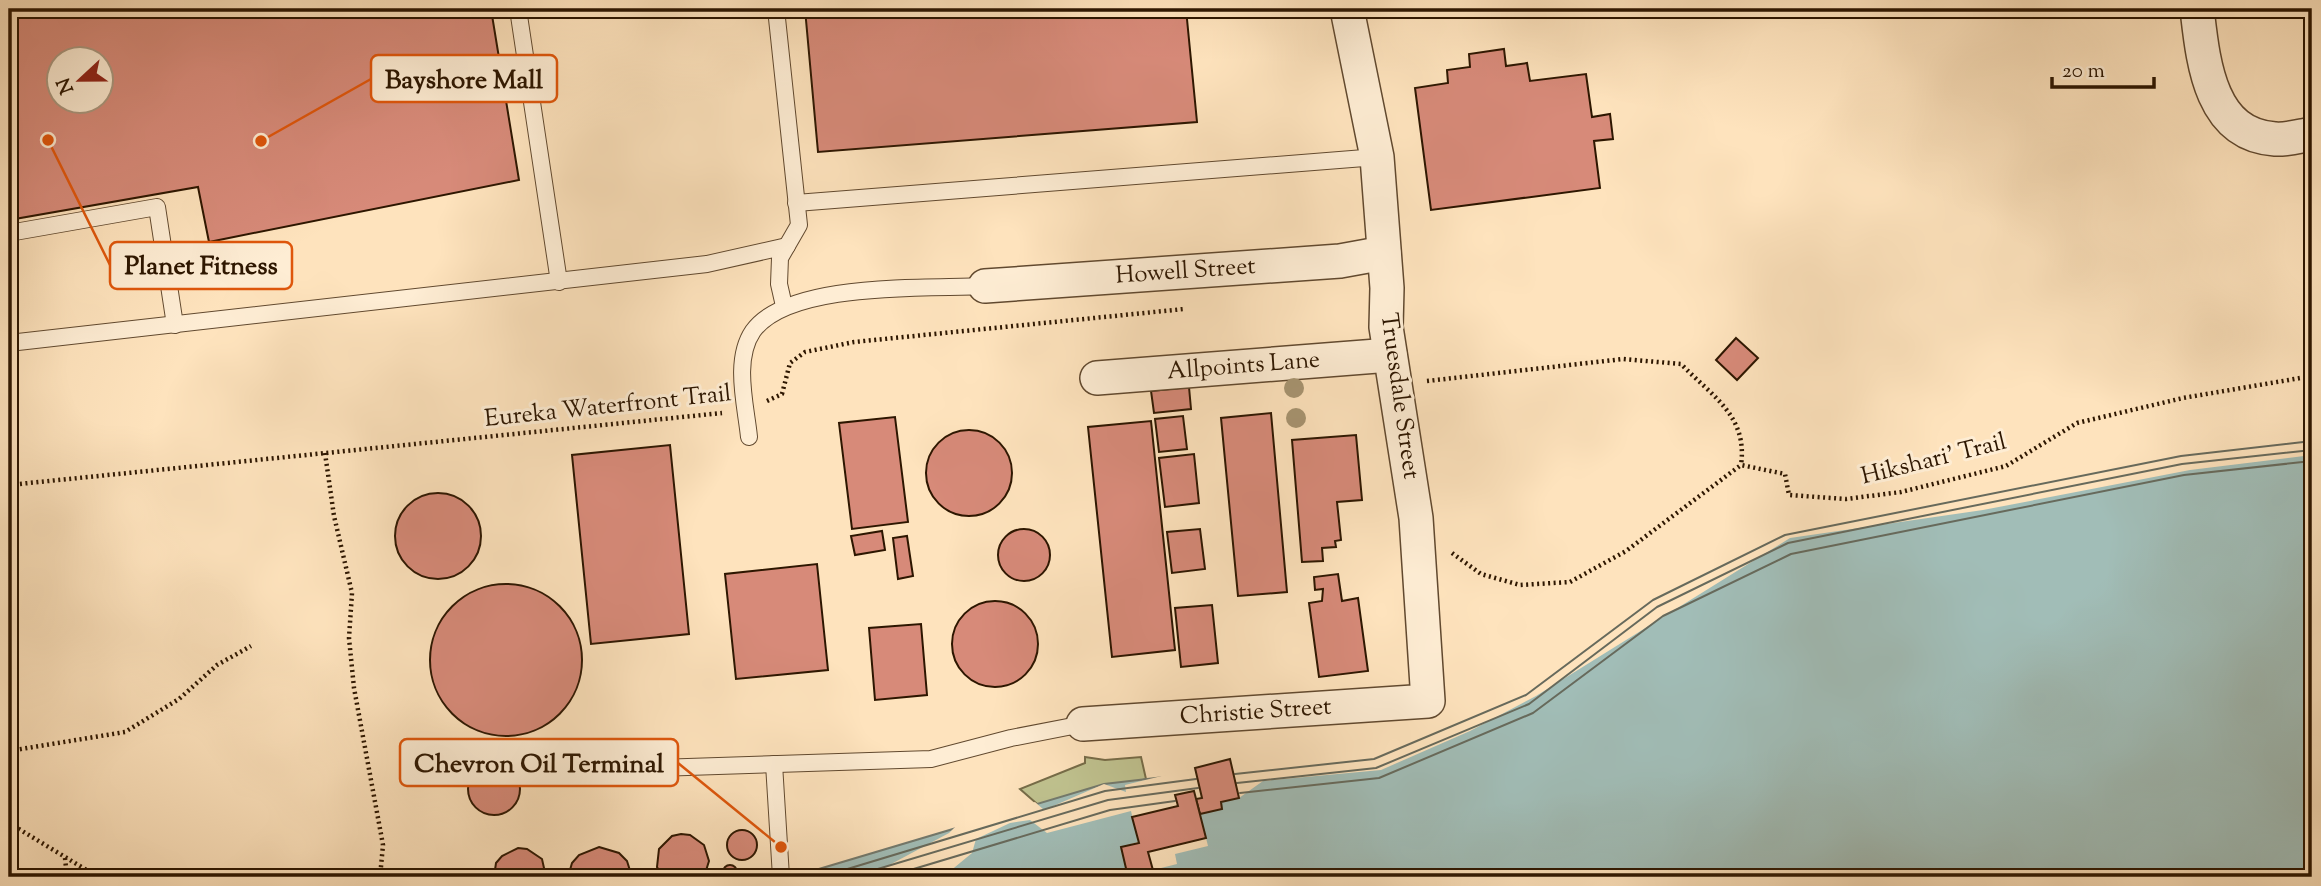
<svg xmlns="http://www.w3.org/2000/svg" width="2321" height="886" font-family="'Sorts Mill Goudy',serif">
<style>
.green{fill:#c0c390;stroke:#766c48;stroke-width:2}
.water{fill:#a1bdb7;stroke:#737a6e;stroke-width:2}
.pier{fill:#fee3bd}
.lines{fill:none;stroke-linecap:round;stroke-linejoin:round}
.shore{stroke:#676a5c;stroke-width:2}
.building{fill:#d78a79;stroke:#2d1600;stroke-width:2;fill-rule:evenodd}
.service-casing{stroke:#61492f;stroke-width:18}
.minor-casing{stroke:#61492f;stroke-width:36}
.path{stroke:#2d1600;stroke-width:4.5;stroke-dasharray:2 3.5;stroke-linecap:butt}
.service{stroke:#feedd4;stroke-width:16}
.minor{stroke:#feedd4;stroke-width:33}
.tree{fill:#a79471}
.labels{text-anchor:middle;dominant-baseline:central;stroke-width:6;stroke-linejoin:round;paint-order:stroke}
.street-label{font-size:24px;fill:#2d1600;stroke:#feedd4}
.leader{fill:none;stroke:#df560b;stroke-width:2.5}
.callout-dot{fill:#df560b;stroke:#feedd4;stroke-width:2.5}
.callout{fill:#feedd4;stroke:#df560b;stroke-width:2.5}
.callout-label{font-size:26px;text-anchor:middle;font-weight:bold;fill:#2d1600}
</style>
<rect width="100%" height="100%" fill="#fee3bd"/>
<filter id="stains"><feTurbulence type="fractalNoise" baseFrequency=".00286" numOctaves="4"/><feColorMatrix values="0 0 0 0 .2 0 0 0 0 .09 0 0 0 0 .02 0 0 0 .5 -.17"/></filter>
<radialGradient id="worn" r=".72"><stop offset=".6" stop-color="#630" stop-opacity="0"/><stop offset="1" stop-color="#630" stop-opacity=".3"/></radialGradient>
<path class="green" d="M 1085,757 L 1105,760 L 1141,757 L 1146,779 L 1044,810 L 1020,789 L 1085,763 Z"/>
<path class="water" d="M 2312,434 L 2312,877 L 792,877 L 1104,784 L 1372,753 L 1523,689 L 1782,528 Z"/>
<path class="pier" d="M 2312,431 L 2312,455 L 2190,470 L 1983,510 L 1790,538 L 1536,696 L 1470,731 L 1381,770 L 1263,781 L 1239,798 L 1221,802 L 1222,809 L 1200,814 L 1208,846 L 1175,854 L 1177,864 L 1153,870 L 1155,877 L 1128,877 L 1121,847 L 1138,842 L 1131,811 L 1047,833 L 1030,820 L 1010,823 L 976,839 L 972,853 L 943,877 L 867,877 L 949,833 L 956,826 L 1035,802 L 1044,810 L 1104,784 L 1126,792 L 1125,785 L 1190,769 L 1372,749 L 1522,686 L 1647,591 L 1781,525 L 2179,445 Z"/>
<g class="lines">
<g class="shore">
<path d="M 1235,774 L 1374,759 L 1526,695 L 1653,600 L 1785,535 L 2181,456 L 2312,441"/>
<path d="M 1237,783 L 1376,768 L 1529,704 L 1657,607 L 1788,543 L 2182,464 L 2312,450"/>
<path d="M 1240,793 L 1379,778 L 1533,713 L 1663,616 L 1791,554 L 2184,475 L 2312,461"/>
<path d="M 821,877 L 1105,791 L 1196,779"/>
<path d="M 851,877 L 1108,800 L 1198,788"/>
<path d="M 887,877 L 1110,810 L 1175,801"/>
</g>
</g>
<g class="building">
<path d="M 9,9 L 491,9 L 519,180 L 209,242 L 198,187 L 9,220 ZM 60,60 L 102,60 L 102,102 L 60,102 Z"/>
<path d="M 805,9 L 1186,9 L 1197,122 L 818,152 Z"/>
<path d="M 1504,49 L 1506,66 L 1527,63 L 1530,81 L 1586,74 L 1592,117 L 1610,114 L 1613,139 L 1594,141 L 1600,188 L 1431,210 L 1415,88 L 1448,83 L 1447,70 L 1470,67 L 1469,54 Z"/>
<path d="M 1736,338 L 1758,358 L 1737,380 L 1716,360 Z"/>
<path d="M 1189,387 L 1191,409 L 1154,413 L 1151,391 Z"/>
<path d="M 1271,413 L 1287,592 L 1238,596 L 1221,418 Z"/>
<path d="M 1183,416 L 1187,449 L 1159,452 L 1155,419 Z"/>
<path d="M 895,417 L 908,522 L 852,529 L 839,423 Z"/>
<path d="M 1151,421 L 1175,650 L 1112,657 L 1088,427 Z"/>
<circle cx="969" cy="473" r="43"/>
<path d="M 1356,435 L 1362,500 L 1337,502 L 1341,540 L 1335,541 L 1336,547 L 1322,548 L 1323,561 L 1302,562 L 1292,440 Z"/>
<path d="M 670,445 L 689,634 L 591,644 L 572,455 Z"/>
<path d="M 1194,454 L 1199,503 L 1165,507 L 1159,458 Z"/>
<circle cx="438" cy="536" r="43"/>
<circle cx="1024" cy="555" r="26"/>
<path d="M 1200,529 L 1205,569 L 1172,573 L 1167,532 Z"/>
<path d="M 882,531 L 885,550 L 855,555 L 851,536 Z"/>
<path d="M 907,536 L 913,576 L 898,579 L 893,538 Z"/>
<path d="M 817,564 L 828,670 L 736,679 L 725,574 Z"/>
<path d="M 1338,574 L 1342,601 L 1358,598 L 1368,671 L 1319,677 L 1309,603 L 1322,601 L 1323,589 L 1315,590 L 1314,577 Z"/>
<circle cx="506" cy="660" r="76"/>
<circle cx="995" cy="644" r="43"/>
<path d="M 1212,605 L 1218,663 L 1181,667 L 1175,608 Z"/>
<path d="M 921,624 L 927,695 L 875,700 L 869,628 Z"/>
<path d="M 1230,759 L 1239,798 L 1221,802 L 1222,809 L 1200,814 L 1196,799 L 1202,798 L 1195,768 Z"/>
<circle cx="494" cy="789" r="26"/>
<path d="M 1194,791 L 1206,838 L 1148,852 L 1154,874 L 1128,877 L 1121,847 L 1139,843 L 1132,817 L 1178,806 L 1175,795 Z"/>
<circle cx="742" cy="845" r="15"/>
<path d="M 681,834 L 690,835 L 704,845 L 709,861 L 704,877 L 661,875 L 657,867 L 659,849 L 672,836 Z"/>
<path d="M 599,847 L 619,853 L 627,861 L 632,877 L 568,877 L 572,863 L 579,855 Z"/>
<path d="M 518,848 L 527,849 L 542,859 L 546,877 L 494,877 L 496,863 L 502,856 Z"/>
<circle cx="730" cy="872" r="7"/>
</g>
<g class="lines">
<defs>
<g id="service">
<path d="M 518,9 L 559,282"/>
<path d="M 776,9 L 799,225 L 780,258 L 779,284 L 784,306"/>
<path d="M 796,203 L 1377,157"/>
<path d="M 9,233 L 157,207 L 175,325"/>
<path d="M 9,343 L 707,264 L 787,246"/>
<path d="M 749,437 C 746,406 733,360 753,331 C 789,281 927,289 985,286"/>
<path d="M 774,764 L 781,877"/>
<path d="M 657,768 L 931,759 L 1011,738 L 1083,724"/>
</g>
<g id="minor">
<path d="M 2197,9 C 2203,60 2209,135 2275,139 C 2287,140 2300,136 2312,134"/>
<path id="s1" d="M 985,286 L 1340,261 L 1384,253"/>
<path id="s2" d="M 1097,378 L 1390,355"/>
<path id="s3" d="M 1083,724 L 1428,701 L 1416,518 L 1386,327 L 1387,288 L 1377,157 L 1347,9"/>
</g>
</defs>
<use href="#service" class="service-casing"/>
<use href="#minor" class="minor-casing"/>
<g class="path">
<path d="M 1427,381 L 1623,359 L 1681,364 C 1712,396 1748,416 1741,465"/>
<path d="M 767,401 L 782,394 L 790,363 L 805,352 L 854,342 L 1184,309"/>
<path d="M 325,453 L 334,516 L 352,593 L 349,638 L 354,688 L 383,845 L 380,877"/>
<path d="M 9,485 L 722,413"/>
<path d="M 1452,553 L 1481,574 L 1520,585 L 1570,582 L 1626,551 L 1741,465 L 1785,474 L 1789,495 L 1846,499 L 1901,492 L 2006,466 L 2077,423 L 2183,398 L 2312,376"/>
<path d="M 9,751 L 125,732 L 179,699 L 217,665 L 251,646"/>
<path d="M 9,823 L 98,877"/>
<path d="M 65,858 L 67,877"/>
</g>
<use href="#service" class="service"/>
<use href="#minor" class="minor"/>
</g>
<g class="tree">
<circle cx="1294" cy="388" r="10"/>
<circle cx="1296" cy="418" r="10"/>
</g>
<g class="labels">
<g class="street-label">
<text stroke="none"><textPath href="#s1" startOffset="201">Howell Street</textPath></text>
<text stroke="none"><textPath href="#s2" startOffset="147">Allpoints Lane</textPath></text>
<text transform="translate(1399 396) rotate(82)">Truesdale Street</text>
<text transform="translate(608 407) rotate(-6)">Eureka Waterfront Trail</text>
<text transform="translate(1934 460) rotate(-14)">Hikshari' Trail</text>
<text stroke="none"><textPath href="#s3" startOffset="173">Christie Street</textPath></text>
</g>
</g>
<path class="leader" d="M261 141L371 79M48 140L110 265M781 847L678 763"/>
<g class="callout-dot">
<circle cx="261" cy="141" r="7"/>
<circle cx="48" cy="140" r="7"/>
<circle cx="781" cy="847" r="7"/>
</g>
<g class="callout">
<rect x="371" y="55" width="186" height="47" rx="7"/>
<rect x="110" y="242" width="182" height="47" rx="7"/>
<rect x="400" y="739" width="278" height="47" rx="7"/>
</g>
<g class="callout-label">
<text x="464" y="88">Bayshore Mall</text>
<text x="201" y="274">Planet Fitness</text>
<text x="539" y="772">Chevron Oil Terminal</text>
</g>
<rect width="2321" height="886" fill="none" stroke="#fee3bd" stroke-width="35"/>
<rect x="10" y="10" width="2300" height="865" fill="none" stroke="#2d1600" stroke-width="3.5"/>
<rect x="18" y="18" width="2286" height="851" fill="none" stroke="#2d1600" stroke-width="2"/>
<g transform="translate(80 80) rotate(248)"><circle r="33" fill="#feedd4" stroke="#aa977f" stroke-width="2"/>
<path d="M0-5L12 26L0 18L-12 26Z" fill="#8f2418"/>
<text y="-10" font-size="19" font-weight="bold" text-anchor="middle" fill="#2d1600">N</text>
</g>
<path d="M2052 77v10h102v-10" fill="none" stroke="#2d1600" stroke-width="3.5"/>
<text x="2062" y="77" font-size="21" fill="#2d1600" stroke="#feedd4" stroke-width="5" paint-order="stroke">20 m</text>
<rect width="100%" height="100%" filter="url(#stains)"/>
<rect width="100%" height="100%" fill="url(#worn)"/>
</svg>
